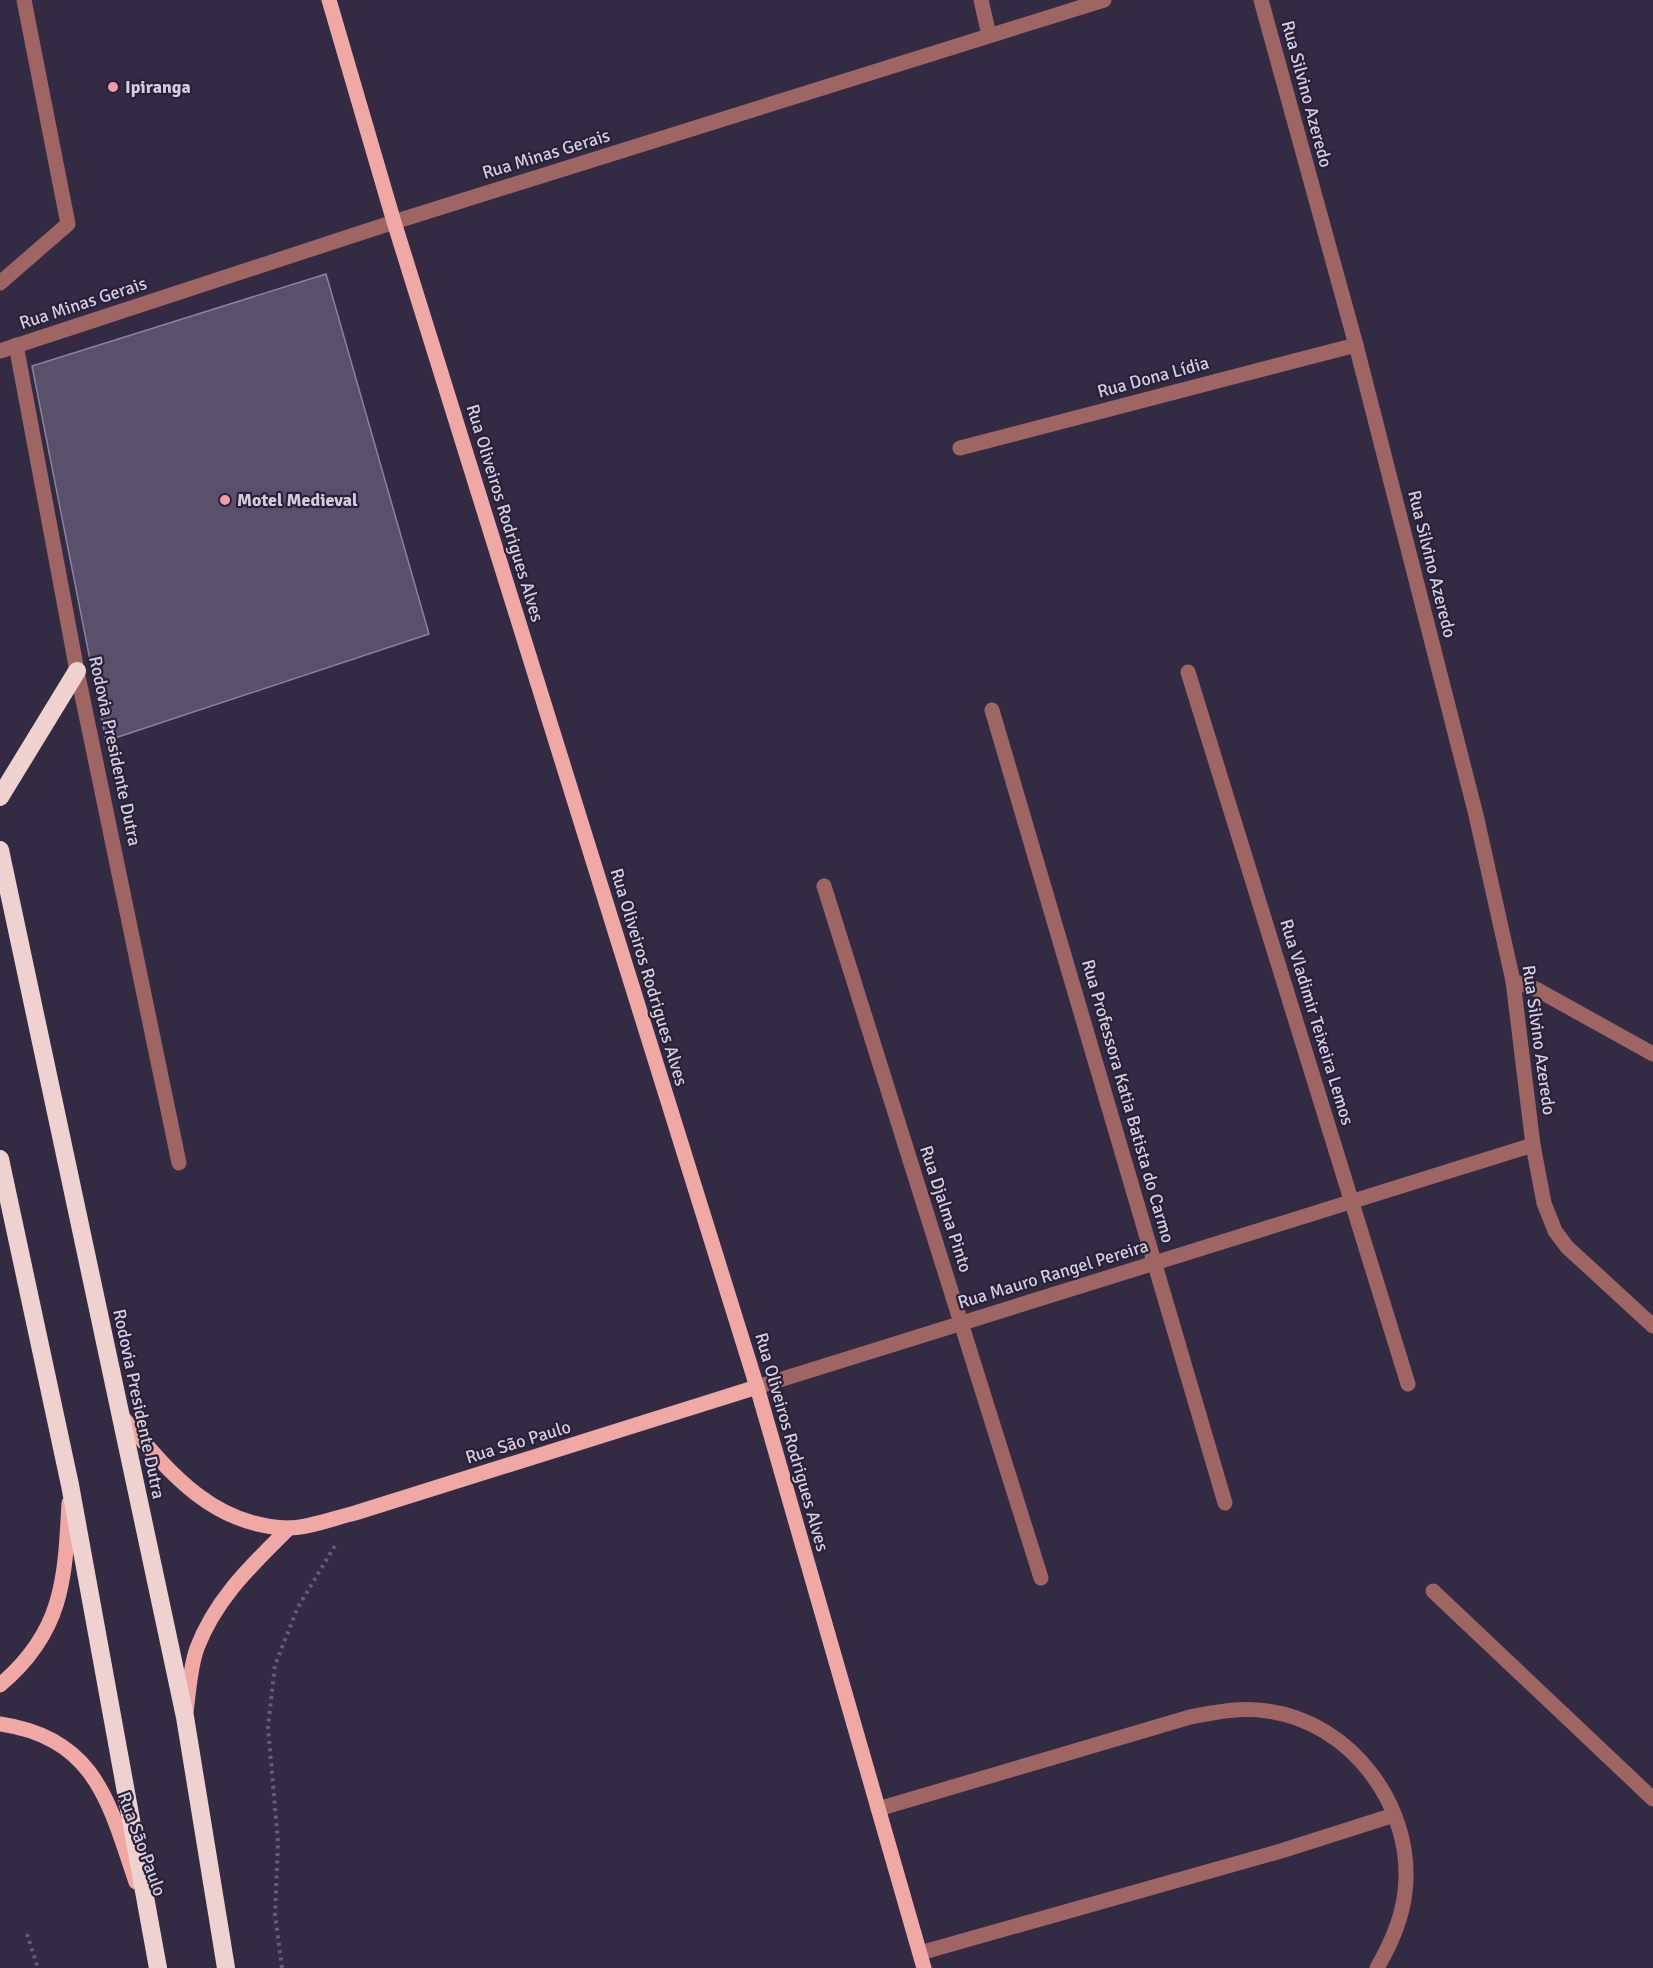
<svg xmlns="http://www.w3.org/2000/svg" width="1653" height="1968" font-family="Signika,sans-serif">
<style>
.building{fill:#59506c;stroke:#8b82a0;stroke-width:1.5}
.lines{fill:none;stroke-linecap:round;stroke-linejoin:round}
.path{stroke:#655e75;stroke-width:4;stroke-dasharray:3 4.5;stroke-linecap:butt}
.minor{stroke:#9f6562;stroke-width:15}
.major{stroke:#f0a8a4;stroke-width:15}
.highway{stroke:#efd1cf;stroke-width:18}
.poi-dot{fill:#f49aa6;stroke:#292139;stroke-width:2}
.labels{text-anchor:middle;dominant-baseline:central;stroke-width:4.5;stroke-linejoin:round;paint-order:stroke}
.poi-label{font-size:18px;font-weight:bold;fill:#d3cedf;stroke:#292139;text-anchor:start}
.street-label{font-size:18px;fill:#d3cedf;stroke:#292139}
</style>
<rect width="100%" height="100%" fill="#332b44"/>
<path class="building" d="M 326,274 L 429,634 L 106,741 L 32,366 Z"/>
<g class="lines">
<g class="path">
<path d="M 27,1934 L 38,1968"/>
<path d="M 282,1968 L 275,1914 L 278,1842 L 268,1727 L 275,1665 L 298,1607 L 336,1544"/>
</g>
<g class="minor">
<path d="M 981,0 L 989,35"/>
<path d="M 1261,0 L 1356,345 L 1476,815 L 1513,981 L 1533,1145 L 1544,1203 L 1555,1231 L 1567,1247 L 1653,1326"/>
<path d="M 0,283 L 68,224 L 24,0"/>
<path d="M 16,345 L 77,671 L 179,1163"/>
<path d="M 0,351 L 394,222 L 1104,0"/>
<path d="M 960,448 L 1356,345"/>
<path d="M 1188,672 L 1408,1384"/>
<path d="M 992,710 L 1225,1503"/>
<path d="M 824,886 L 1041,1578"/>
<path d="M 1513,981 L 1536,989 L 1653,1054"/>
<path d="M 757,1387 L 1533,1145"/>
<path d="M 1433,1591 L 1653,1799"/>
<path d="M 878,1809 L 1190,1717 C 1216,1712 1241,1707 1267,1711 C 1351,1722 1415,1807 1405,1892 C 1402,1919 1391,1944 1377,1968"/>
<path d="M 920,1953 L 1281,1851 L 1394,1815"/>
</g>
<g class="major">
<path d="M 329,0 L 394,222 L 757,1387 L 924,1968"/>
<path d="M 120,1414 C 166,1468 210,1526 288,1528 C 309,1528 334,1518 355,1513 L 757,1387"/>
<path d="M 0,1685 C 63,1632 65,1580 69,1503"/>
<path d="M 186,1712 C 189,1691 190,1667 197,1648 C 216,1598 252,1565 289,1528"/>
<path d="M 0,1724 C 96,1738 109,1803 136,1882"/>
</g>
<g class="highway">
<path d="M 0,797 L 77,671"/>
<path d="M 0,850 L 185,1717 L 226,1968"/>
<path d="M 0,1159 L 70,1485 L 158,1968"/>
</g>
</g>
<g class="poi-dot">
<circle cx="113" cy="87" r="6"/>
<circle cx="225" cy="500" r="6"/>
</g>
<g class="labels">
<g class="poi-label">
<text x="125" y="87">Ipiranga</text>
<text x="237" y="500">Motel Medieval</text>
</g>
<g class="street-label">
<text transform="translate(1307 94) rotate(75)">Rua Silvino Azeredo</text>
<text transform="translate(546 154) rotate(-17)">Rua Minas Gerais</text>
<text transform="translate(83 303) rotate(-18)">Rua Minas Gerais</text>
<text transform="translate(1153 377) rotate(-15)">Rua Dona Lídia</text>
<text transform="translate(505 513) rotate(73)">Rua Oliveiros Rodrigues Alves</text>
<text transform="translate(1432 564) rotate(76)">Rua Silvino Azeredo</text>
<text transform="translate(115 751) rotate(78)">Rodovia Presidente Dutra</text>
<text transform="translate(649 977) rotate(73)">Rua Oliveiros Rodrigues Alves</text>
<text transform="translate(1317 1022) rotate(73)">Rua Vladimir Teixeira Lemos</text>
<text transform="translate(1539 1040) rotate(82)">Rua Silvino Azeredo</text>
<text transform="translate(1128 1101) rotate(74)">Rua Professora Katia Batista do Carmo</text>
<text transform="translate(946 1209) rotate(72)">Rua Djalma Pinto</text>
<text transform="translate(1053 1274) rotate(-17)">Rua Mauro Rangel Pereira</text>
<text transform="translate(139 1404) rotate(78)">Rodovia Presidente Dutra</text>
<text transform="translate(518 1442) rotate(-17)">Rua São Paulo</text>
<text transform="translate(792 1442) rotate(74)">Rua Oliveiros Rodrigues Alves</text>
<text transform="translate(142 1844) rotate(70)">Rua São Paulo</text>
</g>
</g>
</svg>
